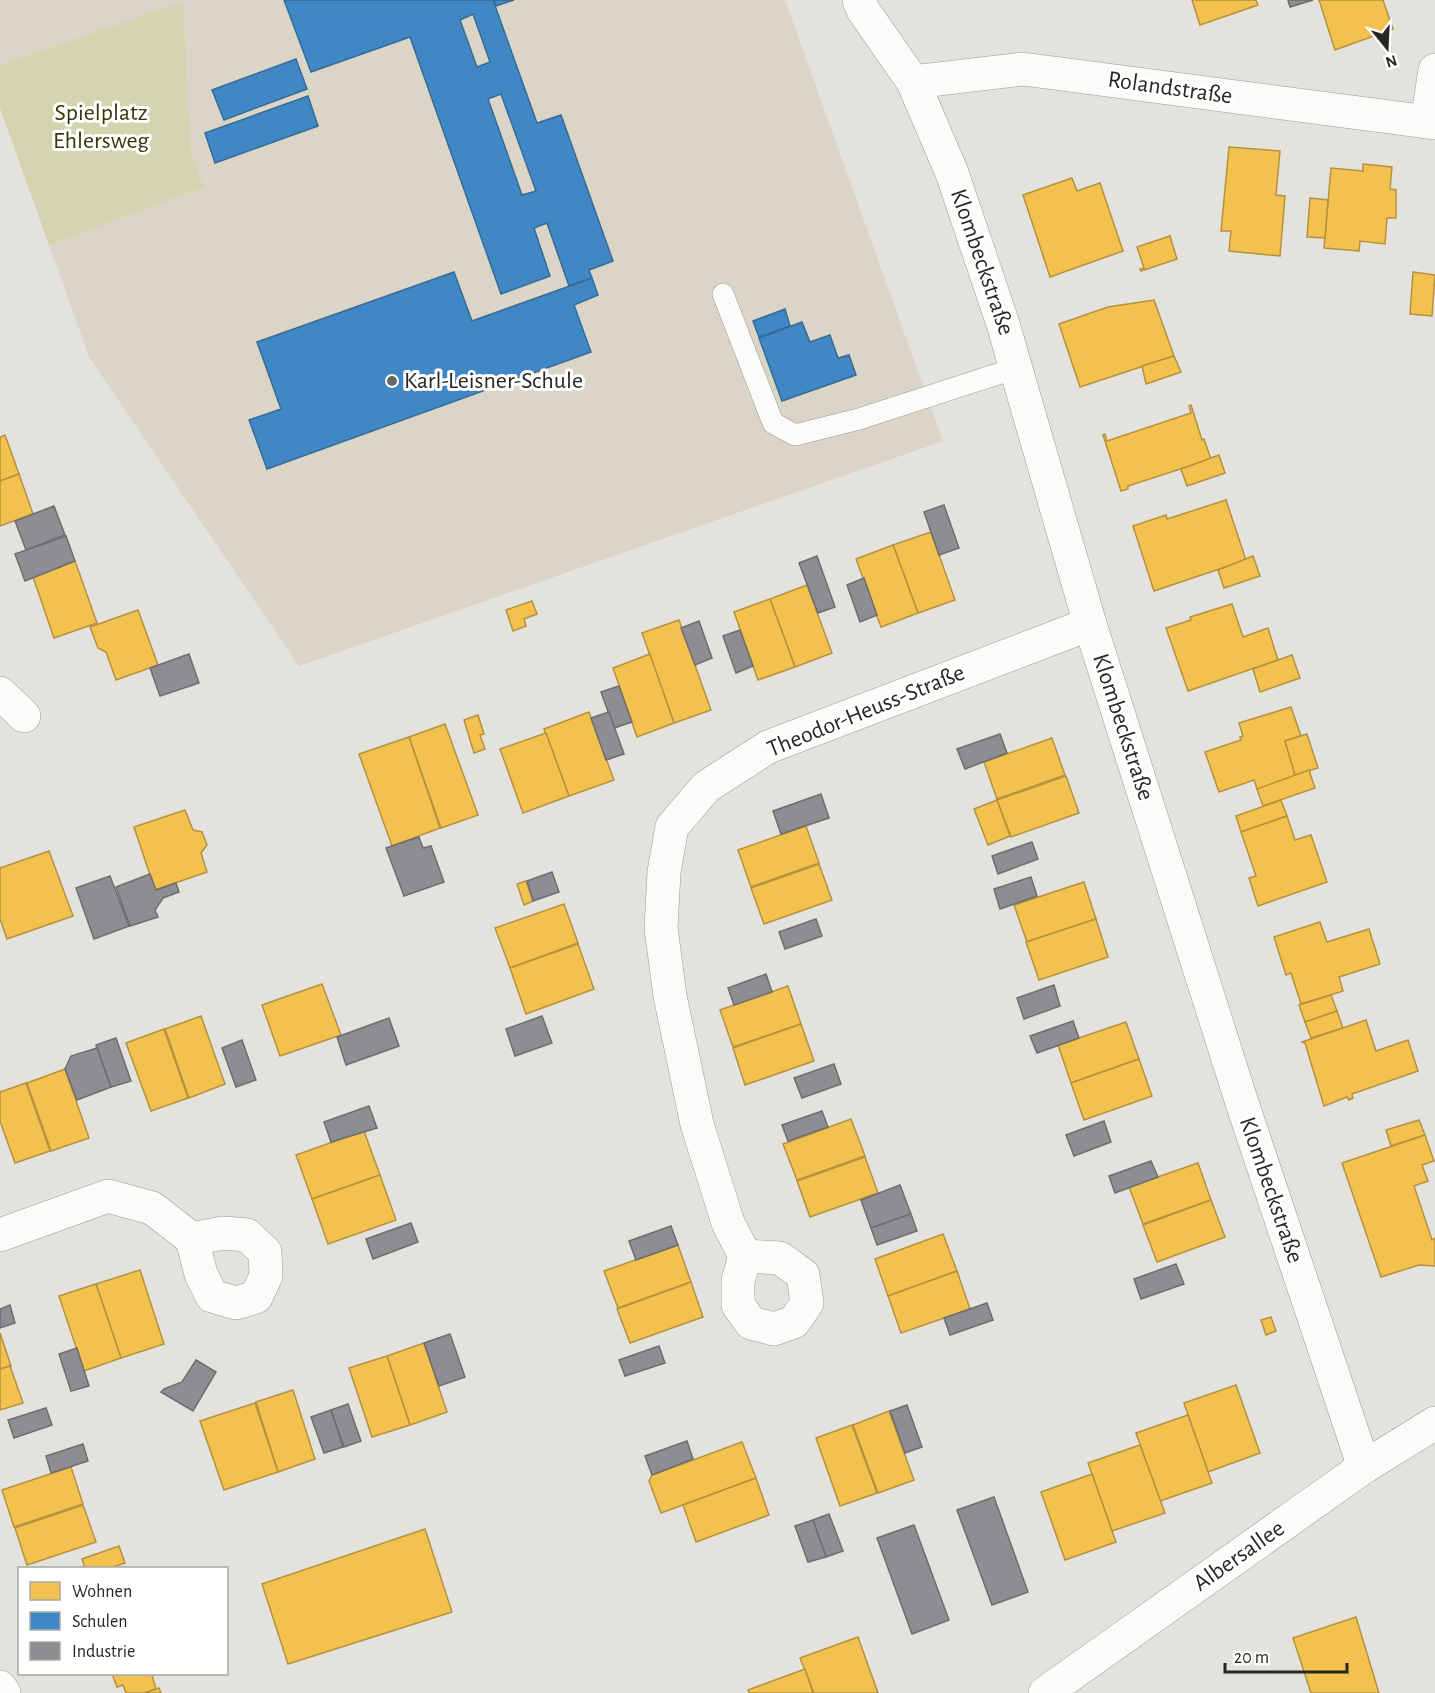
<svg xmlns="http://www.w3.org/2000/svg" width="1435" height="1693" font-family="'Alegreya Sans',sans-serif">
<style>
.education{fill:#dbd5c8}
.green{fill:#d4d4b1}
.homes{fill:#f2c14e;stroke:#b59241;stroke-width:1.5}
.schools{fill:#3f88c5;stroke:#386b94;stroke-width:1.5;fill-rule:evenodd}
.industry{fill:#8d8d92;stroke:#6e6e70;stroke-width:1.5}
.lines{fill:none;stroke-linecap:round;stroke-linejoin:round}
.lane-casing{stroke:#9a9994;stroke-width:22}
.street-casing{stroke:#9a9994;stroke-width:34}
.secondary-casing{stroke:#9a9994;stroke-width:34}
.lane{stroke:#fbfbfa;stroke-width:21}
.street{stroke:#fbfbfa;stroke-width:33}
.secondary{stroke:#fbfbfa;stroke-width:33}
.poi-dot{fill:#696863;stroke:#fff;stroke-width:2}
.labels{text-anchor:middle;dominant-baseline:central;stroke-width:6;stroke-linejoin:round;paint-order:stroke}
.street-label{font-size:24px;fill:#272622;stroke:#fff}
.park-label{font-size:24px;fill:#363606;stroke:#fff}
.poi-label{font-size:24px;fill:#272622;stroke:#fff;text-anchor:start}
</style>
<rect width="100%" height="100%" fill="#e4e2dc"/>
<path class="education" d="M 0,0 L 785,0 L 943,441 L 299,666 L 89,357 L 0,108 Z"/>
<path class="green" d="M 183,2 L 191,154 L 204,187 L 49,245 L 0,108 L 0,65 Z"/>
<g class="homes">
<path d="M 1192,0 L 1256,0 L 1258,5 L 1200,25 Z"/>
<path d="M 1319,0 L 1383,0 L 1393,29 L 1335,50 Z"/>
<path d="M 1229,147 L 1280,151 L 1276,195 L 1285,196 L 1280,256 L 1229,251 L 1231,231 L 1221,231 Z"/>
<path d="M 1363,164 L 1392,167 L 1390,189 L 1396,190 L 1396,218 L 1387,218 L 1385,244 L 1360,241 L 1359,251 L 1324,248 L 1331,168 L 1363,171 Z"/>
<path d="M 1072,178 L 1077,191 L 1100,183 L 1123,251 L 1050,277 L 1023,195 Z"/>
<path d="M 1310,198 L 1328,200 L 1325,238 L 1307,237 Z"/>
<path d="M 1170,236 L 1177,259 L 1141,271 L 1140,269 L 1144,268 L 1137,247 Z"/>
<path d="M 1413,272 L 1435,275 L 1432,316 L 1410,314 Z"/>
<path d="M 1154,300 L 1174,356 L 1080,387 L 1059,324 L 1108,307 Z"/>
<path d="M 1174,356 L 1181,372 L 1146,384 L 1142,366 Z"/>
<path d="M 1191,405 L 1202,440 L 1204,439 L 1211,459 L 1128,486 L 1128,489 L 1121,491 L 1103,435 L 1105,434 L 1107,441 L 1191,413 L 1189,406 Z"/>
<path d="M 5,435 L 19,474 L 0,481 L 0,437 Z"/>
<path d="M 1219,455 L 1225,473 L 1187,486 L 1181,469 Z"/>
<path d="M 19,474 L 33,514 L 0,526 L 0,481 Z"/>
<path d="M 1226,500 L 1246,560 L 1154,591 L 1133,526 L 1166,515 L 1167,519 Z"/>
<path d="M 931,532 L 955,600 L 918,613 L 893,545 Z"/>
<path d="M 893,545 L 918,613 L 881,627 L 856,559 Z"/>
<path d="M 1253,556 L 1260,576 L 1224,588 L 1218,570 Z"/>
<path d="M 75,561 L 97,623 L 54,638 L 33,577 Z"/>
<path d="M 807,585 L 832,653 L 795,667 L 770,599 Z"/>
<path d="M 770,599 L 795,667 L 758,680 L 734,612 Z"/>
<path d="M 532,601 L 537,614 L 524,619 L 526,626 L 513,631 L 506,610 Z"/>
<path d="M 1232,604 L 1243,637 L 1268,628 L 1278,660 L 1188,691 L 1166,628 L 1191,620 L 1190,617 Z"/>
<path d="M 138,610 L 158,665 L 116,680 L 106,652 L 98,648 L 90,627 Z"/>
<path d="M 679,620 L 711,710 L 674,723 L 642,633 Z"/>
<path d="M 650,654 L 674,723 L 637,737 L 613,668 Z"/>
<path d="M 1292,655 L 1300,678 L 1260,692 L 1253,669 Z"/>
<path d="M 1291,707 L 1301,736 L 1285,741 L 1296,777 L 1257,789 L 1254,780 L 1219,792 L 1205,752 L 1241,740 L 1240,737 L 1243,736 L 1239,723 Z"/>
<path d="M 589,712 L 614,780 L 569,796 L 544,729 Z"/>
<path d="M 478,715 L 484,734 L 480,735 L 485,749 L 474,753 L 464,720 Z"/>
<path d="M 445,724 L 478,815 L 441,828 L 409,737 Z"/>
<path d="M 546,733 L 569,796 L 523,813 L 500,749 Z"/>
<path d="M 1307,734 L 1318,768 L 1295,775 L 1285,741 Z"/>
<path d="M 409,737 L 440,828 L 392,846 L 359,754 Z"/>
<path d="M 1052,738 L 1065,775 L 997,799 L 984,762 Z"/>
<path d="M 1309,770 L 1315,788 L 1263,806 L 1257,789 Z"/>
<path d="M 1066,776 L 1079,813 L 1011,837 L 997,800 Z"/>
<path d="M 997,800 L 1010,836 L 988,845 L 974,809 Z"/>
<path d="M 1281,800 L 1287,816 L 1241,832 L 1236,816 Z"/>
<path d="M 185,810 L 193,830 L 202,832 L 207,845 L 201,853 L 207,872 L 155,890 L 134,827 Z"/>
<path d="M 1287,816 L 1295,840 L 1311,835 L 1327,882 L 1258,906 L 1249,878 L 1256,876 L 1241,832 Z"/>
<path d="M 806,826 L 819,863 L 751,887 L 738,850 Z"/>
<path d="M 49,851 L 73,916 L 7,939 L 0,919 L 0,868 Z"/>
<path d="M 819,864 L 832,900 L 764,924 L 751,888 Z"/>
<path d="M 526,881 L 533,901 L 524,905 L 517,884 Z"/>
<path d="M 1084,882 L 1096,919 L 1027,942 L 1014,905 Z"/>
<path d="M 564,904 L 578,943 L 510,968 L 495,928 Z"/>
<path d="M 1096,919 L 1108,957 L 1039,980 L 1026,942 Z"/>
<path d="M 1320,922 L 1327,942 L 1369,929 L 1380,964 L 1339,977 L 1343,991 L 1301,1004 L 1291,973 L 1286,975 L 1274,937 Z"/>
<path d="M 578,944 L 594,989 L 526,1014 L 510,968 Z"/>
<path d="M 322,984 L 341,1035 L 280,1056 L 262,1005 Z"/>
<path d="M 788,986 L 801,1024 L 733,1047 L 720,1010 Z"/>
<path d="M 1331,995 L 1337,1011 L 1305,1022 L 1299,1005 Z"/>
<path d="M 1337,1011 L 1343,1028 L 1311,1038 L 1305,1022 Z"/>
<path d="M 201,1016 L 225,1084 L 189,1098 L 165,1029 Z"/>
<path d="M 1366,1020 L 1376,1051 L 1408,1040 L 1418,1071 L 1352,1094 L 1353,1098 L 1349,1100 L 1347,1097 L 1324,1106 L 1305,1043 L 1302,1042 Z"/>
<path d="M 1126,1022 L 1139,1059 L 1071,1083 L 1058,1045 Z"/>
<path d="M 801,1024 L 814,1061 L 745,1085 L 733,1048 Z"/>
<path d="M 164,1029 L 188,1098 L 151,1111 L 126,1043 Z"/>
<path d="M 1139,1059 L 1152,1096 L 1084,1120 L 1071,1083 Z"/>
<path d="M 65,1069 L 89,1138 L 51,1151 L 27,1083 Z"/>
<path d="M 26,1083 L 50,1151 L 15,1163 L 0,1121 L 0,1092 Z"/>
<path d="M 851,1119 L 865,1156 L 797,1180 L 783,1144 Z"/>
<path d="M 1419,1120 L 1425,1135 L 1391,1146 L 1386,1130 Z"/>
<path d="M 364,1131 L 380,1175 L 312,1199 L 296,1155 Z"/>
<path d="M 1425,1135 L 1434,1161 L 1422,1165 L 1428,1181 L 1414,1186 L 1432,1240 L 1435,1238 L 1435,1266 L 1419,1265 L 1381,1277 L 1342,1163 Z"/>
<path d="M 865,1157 L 878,1193 L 810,1217 L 797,1181 Z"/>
<path d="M 1198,1163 L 1211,1200 L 1143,1224 L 1129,1187 Z"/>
<path d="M 380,1175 L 396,1220 L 328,1244 L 312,1199 Z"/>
<path d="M 1211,1200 L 1225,1237 L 1157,1262 L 1143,1225 Z"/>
<path d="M 943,1234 L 957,1271 L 888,1296 L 875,1259 Z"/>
<path d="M 678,1245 L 691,1282 L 618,1308 L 604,1271 Z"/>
<path d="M 140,1270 L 164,1344 L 121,1358 L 96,1284 Z"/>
<path d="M 957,1271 L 970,1309 L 901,1333 L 888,1296 Z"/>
<path d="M 691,1282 L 703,1317 L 630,1343 L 617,1309 Z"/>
<path d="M 96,1284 L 121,1358 L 84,1371 L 59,1296 Z"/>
<path d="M 1271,1317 L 1276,1331 L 1266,1335 L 1261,1320 Z"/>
<path d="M 0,1333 L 11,1366 L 0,1369 Z"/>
<path d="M 424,1343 L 447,1412 L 410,1425 L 387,1356 Z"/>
<path d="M 387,1356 L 410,1425 L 372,1437 L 349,1368 Z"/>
<path d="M 10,1366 L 23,1403 L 0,1410 L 0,1369 Z"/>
<path d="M 1236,1385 L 1260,1453 L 1208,1472 L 1184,1403 Z"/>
<path d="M 293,1390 L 315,1459 L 278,1472 L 256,1402 Z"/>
<path d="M 255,1403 L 278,1472 L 224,1490 L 200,1421 Z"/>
<path d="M 889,1411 L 914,1480 L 878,1493 L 853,1425 Z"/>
<path d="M 1188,1415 L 1212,1483 L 1160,1501 L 1136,1433 Z"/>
<path d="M 852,1425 L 877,1493 L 840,1506 L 816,1438 Z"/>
<path d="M 742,1442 L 756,1478 L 661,1513 L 649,1481 L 652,1475 Z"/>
<path d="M 1140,1445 L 1165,1513 L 1112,1531 L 1088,1463 Z"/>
<path d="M 71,1467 L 83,1504 L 14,1527 L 2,1490 Z"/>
<path d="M 1092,1474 L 1116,1542 L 1065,1560 L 1041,1492 Z"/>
<path d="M 756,1478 L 769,1515 L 696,1542 L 683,1505 Z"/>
<path d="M 83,1505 L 96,1542 L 27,1565 L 15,1528 Z"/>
<path d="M 425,1529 L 452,1612 L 288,1664 L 262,1584 Z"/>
<path d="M 119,1546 L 125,1563 L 110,1568 L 85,1568 L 82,1559 Z"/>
<path d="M 1356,1617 L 1379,1693 L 1311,1693 L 1293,1638 Z"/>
<path d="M 858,1637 L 878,1693 L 814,1693 L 800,1658 Z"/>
<path d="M 805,1669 L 813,1693 L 749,1693 L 748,1690 Z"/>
<path d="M 112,1674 L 156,1674 L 152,1675 L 156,1689 L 144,1693 L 126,1693 L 123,1685 L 117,1687 Z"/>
<path d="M 159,1688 L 161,1693 L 145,1693 Z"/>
</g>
<g class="schools">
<path d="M 284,0 L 493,0 L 537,123 L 561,115 L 613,261 L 589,270 L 592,278 L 569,286 L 547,223 L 534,228 L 550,276 L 501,294 L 410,37 L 311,72 ZM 473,14 L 490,62 L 477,67 L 460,20 ZM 501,94 L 536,191 L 522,195 L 488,99 Z"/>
<path d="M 494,0 L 514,0 L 496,6 Z"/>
<path d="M 296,59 L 307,89 L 224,120 L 212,90 Z"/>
<path d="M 308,96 L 318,126 L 215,163 L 205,133 Z"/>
<path d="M 454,272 L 472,321 L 592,278 L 598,295 L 574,305 L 591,352 L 267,469 L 249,420 L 281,409 L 257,342 Z"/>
<path d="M 785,309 L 790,326 L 759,337 L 753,321 Z"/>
<path d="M 802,322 L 810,342 L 830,335 L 838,358 L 849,355 L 856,375 L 782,401 L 759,338 Z"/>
</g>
<g class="industry">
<path d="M 1288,0 L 1313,0 L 1290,7 Z"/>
<path d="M 944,505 L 959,548 L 939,555 L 924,512 Z"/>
<path d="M 54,506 L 65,535 L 26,550 L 15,521 Z"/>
<path d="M 66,536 L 75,561 L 25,581 L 15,554 Z"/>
<path d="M 817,556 L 835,607 L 818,613 L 799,563 Z"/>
<path d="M 864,578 L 877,615 L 860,622 L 847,585 Z"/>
<path d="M 699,621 L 712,658 L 695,665 L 681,628 Z"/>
<path d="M 740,630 L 753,666 L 736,673 L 723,636 Z"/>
<path d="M 189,654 L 199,683 L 160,696 L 150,668 Z"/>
<path d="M 619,686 L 632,722 L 614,728 L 601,692 Z"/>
<path d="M 609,712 L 624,754 L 606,760 L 591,718 Z"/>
<path d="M 1000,734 L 1007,753 L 965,769 L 957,749 Z"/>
<path d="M 821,794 L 829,818 L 781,834 L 773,811 Z"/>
<path d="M 419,837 L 423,848 L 431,846 L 444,882 L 404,896 L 386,848 Z"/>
<path d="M 1032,842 L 1038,859 L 998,874 L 992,856 Z"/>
<path d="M 552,872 L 559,892 L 533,901 L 527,881 Z"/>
<path d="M 150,874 L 156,890 L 176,883 L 179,892 L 163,898 L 155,910 L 158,917 L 130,926 L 116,887 Z"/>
<path d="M 110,876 L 129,926 L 94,939 L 76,888 Z"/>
<path d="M 1031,877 L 1037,896 L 1000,909 L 994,889 Z"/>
<path d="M 816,919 L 822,936 L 785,949 L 779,932 Z"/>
<path d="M 766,974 L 772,992 L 734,1005 L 728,988 Z"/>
<path d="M 1054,985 L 1060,1006 L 1024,1019 L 1017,998 Z"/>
<path d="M 542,1016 L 552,1043 L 515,1056 L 506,1029 Z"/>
<path d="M 389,1018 L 399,1046 L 346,1065 L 337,1037 Z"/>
<path d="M 1073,1021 L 1079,1038 L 1037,1053 L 1030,1036 Z"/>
<path d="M 116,1038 L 131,1081 L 111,1087 L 96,1045 Z"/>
<path d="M 242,1040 L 256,1080 L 236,1087 L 222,1048 Z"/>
<path d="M 97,1048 L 111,1087 L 77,1100 L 65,1069 L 71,1056 Z"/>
<path d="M 834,1064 L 841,1084 L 802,1098 L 794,1078 Z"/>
<path d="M 369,1106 L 377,1128 L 331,1142 L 324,1122 Z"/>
<path d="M 822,1111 L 828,1127 L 788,1141 L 782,1125 Z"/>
<path d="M 1104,1121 L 1111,1142 L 1074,1156 L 1066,1135 Z"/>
<path d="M 1151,1161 L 1158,1177 L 1115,1193 L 1109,1176 Z"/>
<path d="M 900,1185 L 911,1214 L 871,1228 L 861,1200 Z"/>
<path d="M 911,1214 L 917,1231 L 877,1245 L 871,1228 Z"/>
<path d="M 411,1223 L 418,1242 L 373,1259 L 366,1239 Z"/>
<path d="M 671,1226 L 678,1245 L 636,1260 L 629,1241 Z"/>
<path d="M 1176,1264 L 1184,1284 L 1141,1299 L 1134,1279 Z"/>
<path d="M 987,1303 L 993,1320 L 950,1335 L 944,1318 Z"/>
<path d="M 10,1305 L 15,1323 L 0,1328 L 0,1309 Z"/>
<path d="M 450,1334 L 465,1377 L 439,1386 L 424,1343 Z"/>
<path d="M 659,1346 L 665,1363 L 625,1376 L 619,1360 Z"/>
<path d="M 77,1348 L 89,1386 L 71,1391 L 59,1354 Z"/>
<path d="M 196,1360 L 216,1372 L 193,1411 L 161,1392 L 164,1389 L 182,1382 Z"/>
<path d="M 348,1404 L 361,1441 L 344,1447 L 331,1410 Z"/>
<path d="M 907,1405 L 922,1447 L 905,1453 L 890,1411 Z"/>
<path d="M 46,1408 L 52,1425 L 14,1438 L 8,1420 Z"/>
<path d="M 331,1410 L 343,1447 L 324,1453 L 311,1417 Z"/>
<path d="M 687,1441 L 693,1459 L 652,1475 L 645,1456 Z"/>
<path d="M 83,1444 L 88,1461 L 51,1473 L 46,1456 Z"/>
<path d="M 994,1497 L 1028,1592 L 992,1605 L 957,1510 Z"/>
<path d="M 829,1514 L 843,1551 L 826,1557 L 813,1520 Z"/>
<path d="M 813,1520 L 826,1557 L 808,1562 L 795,1526 Z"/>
<path d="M 914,1525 L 949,1620 L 912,1634 L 877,1538 Z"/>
</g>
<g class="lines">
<defs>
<path id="lane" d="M 723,294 L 773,423 L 795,435 L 859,419 L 1016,368"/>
<g id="street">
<path d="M 859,0 L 863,10 L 913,82 L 952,173 L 1003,324 L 1090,624 L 1243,1106 L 1364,1467"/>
<path d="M 913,82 L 1023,69 L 1435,123"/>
<path d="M 1427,122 L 1435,70"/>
<path d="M 0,693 L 24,716"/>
<path d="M 0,1235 L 108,1196 L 152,1208 L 192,1239 L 201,1274 L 212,1296 L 236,1303 L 256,1297 L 266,1276 L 265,1252 L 247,1235 L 223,1233 L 192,1239"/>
<path d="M 745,1256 L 780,1258 L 803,1275 L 807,1303 L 794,1322 L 774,1329 L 751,1323 L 738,1305 L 738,1281 L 745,1256 L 728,1223 L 697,1124 L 670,996 L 661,928 L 664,872 L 672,827 L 706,787 L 768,747 L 1090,624"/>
</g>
<g id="secondary">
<path d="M 0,1687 L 4,1693"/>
<path d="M 1045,1693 L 1364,1467 L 1435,1423"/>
</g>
</defs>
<use href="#lane" class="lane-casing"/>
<use href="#street" class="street-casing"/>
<use href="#secondary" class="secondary-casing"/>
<use href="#lane" class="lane"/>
<use href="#street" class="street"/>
<use href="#secondary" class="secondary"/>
</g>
<circle class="poi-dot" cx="392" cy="381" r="6"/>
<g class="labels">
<g class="street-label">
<text transform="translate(1170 88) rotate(8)">Rolandstraße</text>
<text transform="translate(982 262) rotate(71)">Klombeckstraße</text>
<text transform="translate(866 711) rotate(-22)">Theodor-Heuss-Straße</text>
<text transform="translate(1123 727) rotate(72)">Klombeckstraße</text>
<text transform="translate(1271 1190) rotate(71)">Klombeckstraße</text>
<text transform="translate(1239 1556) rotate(-35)">Albersallee</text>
</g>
<g class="park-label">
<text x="101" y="113">Spielplatz<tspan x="101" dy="28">Ehlersweg</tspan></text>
</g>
<g class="poi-label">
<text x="404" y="381">Karl-Leisner-Schule</text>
</g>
</g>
<rect x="18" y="1567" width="210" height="108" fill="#ffffff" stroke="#a9a8a7" stroke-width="1.5"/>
<rect x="30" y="1582" width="30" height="18" fill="#f2c14e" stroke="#a9a8a7" stroke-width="1.5"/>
<text x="72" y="1597" font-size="18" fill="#272622">Wohnen</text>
<rect x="30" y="1612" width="30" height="18" fill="#3f88c5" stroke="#a9a8a7" stroke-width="1.5"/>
<text x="72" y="1627" font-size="18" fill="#272622">Schulen</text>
<rect x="30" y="1642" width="30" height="18" fill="#8d8d92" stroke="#a9a8a7" stroke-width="1.5"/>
<text x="72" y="1657" font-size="18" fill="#272622">Industrie</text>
<g transform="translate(1387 48) rotate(162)" stroke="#ffffff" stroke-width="4.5" paint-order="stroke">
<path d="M0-4.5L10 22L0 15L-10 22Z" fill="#272622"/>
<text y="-9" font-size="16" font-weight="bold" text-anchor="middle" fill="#272622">N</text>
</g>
<path d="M1225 1663v9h122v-9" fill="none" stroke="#272622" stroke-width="3"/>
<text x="1234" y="1663" font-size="18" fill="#272622" stroke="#ffffff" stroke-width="4.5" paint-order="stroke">20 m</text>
</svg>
